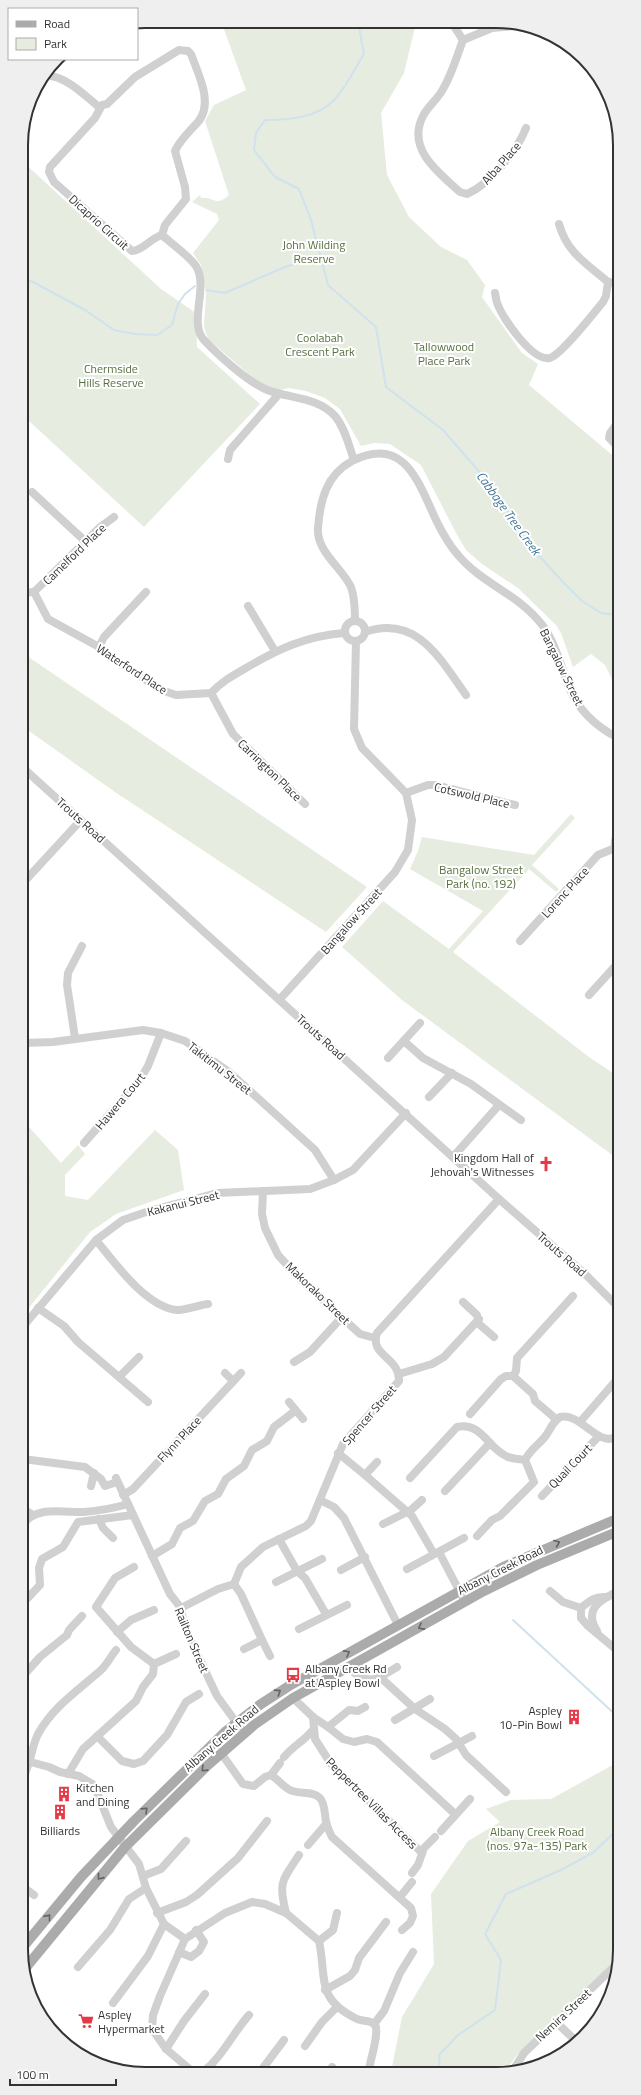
<svg xmlns="http://www.w3.org/2000/svg" width="641" height="2095" font-family="'Titillium Web',sans-serif">
<style>
.green{fill:#e6ecdf}
.lines{fill:none;stroke-linecap:round;stroke-linejoin:round}
.stream{stroke:#cfe2ee;stroke-width:2}
.minor{stroke:#d0d0d0;stroke-width:8}
.major{stroke:#ababab;stroke-width:10}
.oneway{stroke:#636363}
.labels{text-anchor:middle;dominant-baseline:central;stroke-width:4;stroke-linejoin:round;paint-order:stroke}
.street-label{font-size:12px;fill:#333;stroke:#fff}
.park-label{font-size:12px;fill:#56703f;stroke:#fff}
.poi-label{font-size:12px;fill:#333;stroke:#fff;text-anchor:start}
.water-label{font-size:13px;font-style:italic;fill:#3f7597;stroke:#fff}
.rim{fill:none;stroke:#333;stroke-width:2}
</style>
<rect width="100%" height="100%" fill="#fff"/>
<g class="green">
<path d="M 221,21 L 416,23 L 404,73 L 381,113 L 387,175 L 409,217 L 441,247 L 467,260 L 485,285 L 482,297 L 522,353 L 538,364 L 529,385 L 611,454 L 618,455 L 618,691 L 605,665 L 591,654 L 573,667 L 561,633 L 556,625 L 518,588 L 482,564 L 466,550 L 456,533 L 421,465 L 390,444 L 374,443 L 361,446 L 340,409 L 325,398 L 306,391 L 289,388 L 279,390 L 260,384 L 208,339 L 204,327 L 206,294 L 201,265 L 193,253 L 219,220 L 217,214 L 192,202 L 200,195 L 201,198 C 214,196 215,208 229,195 L 205,121 L 214,105 L 246,90 Z"/>
<path d="M 21,160 L 161,289 L 196,313 L 197,347 L 260,404 L 144,527 L 29,421 L 22,429 Z"/>
<path d="M 22,652 L 27,656 L 367,887 L 326,932 L 115,792 L 22,726 Z"/>
<path d="M 571,814 L 575,818 L 532,865 L 559,889 L 556,892 L 529,869 L 453,952 L 589,1057 L 619,1077 L 619,1160 L 402,1000 L 342,947 L 383,901 L 449,949 L 483,911 L 410,869 L 418,851 L 422,837 L 534,855 Z"/>
<path d="M 22,1119 L 61,1163 L 78,1145 L 85,1154 L 65,1175 L 65,1196 L 88,1200 L 155,1130 L 178,1150 L 184,1190 L 116,1214 L 90,1232 L 23,1315 Z"/>
<path d="M 620,1761 L 620,1956 L 516,2056 L 505,2072 L 391,2072 L 402,2017 L 434,1964 L 431,1894 L 468,1841 L 500,1822 L 486,1809 L 511,1800 L 551,1799 Z"/>
</g>
<g class="lines">
<g class="stream">
<path d="M 358,22 L 364,54 C 355,68 347,86 335,99 C 318,118 289,120 265,120 L 256,133 L 254,150 L 275,177 L 299,189 L 311,220 L 328,285 L 376,327 L 386,387 L 443,430 L 495,490 L 529,545 L 564,583 L 582,601 L 601,613 L 618,615"/>
<path d="M 21,279 L 33,282 L 85,310 L 114,330 L 135,334 L 157,335 L 172,325 L 178,304 L 185,294 L 195,286"/>
<path d="M 207,290 L 225,293 L 285,267 L 304,261 L 322,260"/>
<path d="M 22,1167 C 34,1178 26,1192 22,1205"/>
<path d="M 513,1620 L 619,1718"/>
<path d="M 440,2072 L 439,2055 L 458,2035 L 495,2010 L 501,1960 L 485,1934 L 506,1894 L 561,1870 L 594,1852 L 620,1827"/>
</g>
<g class="minor">
<path d="M 452,23 L 463,40"/>
<path d="M 463,40 C 457,56 452,74 443,89 C 438,99 428,106 423,116 C 406,149 439,173 460,192 L 467,194 C 490,184 517,151 526,128"/>
<path d="M 463,40 L 492,28 L 514,26 L 552,35"/>
<path d="M 179,50 L 188,51 L 191,54 C 198,74 214,103 198,122 C 190,131 180,140 175,151 L 185,187 L 186,199 L 165,225 L 162,235 C 149,239 144,250 132,251 L 54,182 L 49,172 L 50,167 L 95,118 L 102,105 L 107,104 L 135,77 Z"/>
<path d="M 46,75 C 67,77 83,94 99,107"/>
<path d="M 559,224 C 567,253 587,264 608,282"/>
<path d="M 162,235 C 173,245 188,255 196,266 C 209,287 188,323 204,340 C 218,355 247,381 265,389 C 288,399 317,396 335,416 C 345,428 349,446 354,460"/>
<path d="M 495,293 C 496,297 496,302 498,305 C 503,319 533,362 550,358 C 562,354 593,314 603,302 L 606,296 L 608,282 L 618,283"/>
<path d="M 618,422 L 610,433 L 609,438 L 618,447"/>
<path d="M 228,459 L 230,450 L 278,395"/>
<path d="M 32,492 L 85,541"/>
<path d="M 34,592 L 99,528 L 114,517"/>
<path d="M 22,593 L 34,592 L 48,619 L 99,647 L 111,658 L 161,690 L 176,695 L 211,693 C 221,682 232,676 246,668 C 278,649 306,636 344,633"/>
<path d="M 248,606 L 275,651"/>
<path d="M 355,620 C 355,609 355,598 351,587 C 342,568 316,551 318,528 C 320,501 326,475 352,461 C 406,434 419,485 437,522 C 443,534 449,545 458,555 C 482,584 519,594 543,626 C 556,644 561,667 569,687 C 578,710 597,727 618,738"/>
<circle cx="355" cy="631" r="10"/>
<path d="M 365,632 C 417,614 440,659 466,695"/>
<path d="M 99,647 L 104,637 L 146,592"/>
<path d="M 211,693 L 233,734 L 305,804"/>
<path d="M 22,767 L 499,1199 L 585,1274 L 619,1308"/>
<path d="M 406,793 L 428,785 L 435,785 L 515,805"/>
<path d="M 618,834 C 613,841 614,847 618,854"/>
<path d="M 22,884 L 81,820"/>
<path d="M 520,941 L 598,855 L 615,848"/>
<path d="M 589,995 L 619,962"/>
<path d="M 280,999 L 395,872 L 408,850 L 412,820 L 406,793 L 362,748 L 354,729 L 356,641"/>
<path d="M 75,1038 L 67,985 L 68,973 L 82,946"/>
<path d="M 404,1041 L 423,1058 L 471,1084 L 521,1120"/>
<path d="M 22,1043 L 53,1042 L 143,1030 L 161,1033 L 185,1041 L 229,1072 L 315,1150 L 334,1180"/>
<path d="M 388,1058 L 420,1023"/>
<path d="M 429,1097 L 452,1073"/>
<path d="M 84,1143 L 139,1081 L 148,1066 L 161,1033"/>
<path d="M 453,1157 L 499,1105"/>
<path d="M 263,1191 L 262,1214 L 265,1228 L 278,1255 L 300,1279 L 360,1334 L 375,1338"/>
<path d="M 96,1240 C 114,1262 146,1307 177,1310 C 186,1310 199,1305 208,1304"/>
<path d="M 463,1302 L 477,1315 L 479,1324 L 494,1337"/>
<path d="M 38,1308 L 64,1326 L 78,1342 L 148,1402"/>
<path d="M 26,1323 L 96,1240 L 123,1220 L 152,1210 L 217,1193 L 310,1189 L 334,1180 L 353,1170 L 406,1113"/>
<path d="M 294,1362 L 310,1352 L 342,1317"/>
<path d="M 225,1373 L 233,1381"/>
<path d="M 399,1374 L 432,1364 L 444,1357 L 479,1319"/>
<path d="M 513,1376 L 516,1371 L 517,1358 L 573,1296"/>
<path d="M 513,1376 L 533,1394 L 535,1401 L 556,1419"/>
<path d="M 119,1377 L 139,1357"/>
<path d="M 289,1402 L 303,1419"/>
<path d="M 470,1414 L 501,1379 L 506,1376 L 513,1376"/>
<path d="M 580,1422 L 619,1377"/>
<path d="M 338,1453 L 365,1475 L 412,1516 L 434,1554"/>
<path d="M 23,1459 L 85,1467 L 101,1479 L 105,1486 L 117,1482"/>
<path d="M 525,1460 C 530,1450 537,1446 544,1438 C 550,1431 552,1422 560,1417 C 582,1412 599,1451 619,1435"/>
<path d="M 365,1475 L 377,1462"/>
<path d="M 116,1478 L 170,1594 L 181,1608 L 184,1626 L 217,1696 L 244,1733"/>
<path d="M 410,1478 L 457,1427 C 482,1422 487,1447 506,1456 C 511,1459 519,1459 525,1460"/>
<path d="M 91,1486 L 94,1473"/>
<path d="M 445,1491 L 490,1443"/>
<path d="M 123,1495 L 133,1489 L 241,1373"/>
<path d="M 542,1496 L 599,1436"/>
<path d="M 320,1500 L 334,1507 L 344,1518 L 398,1625"/>
<path d="M 23,1509 L 33,1515"/>
<path d="M 99,1519 L 103,1528 L 113,1538"/>
<path d="M 383,1524 L 411,1510 L 422,1500"/>
<path d="M 23,1525 C 35,1505 65,1513 84,1512 C 99,1511 114,1508 128,1504"/>
<path d="M 477,1536 L 492,1520 L 500,1516 L 534,1482 L 525,1460"/>
<path d="M 279,1539 L 297,1571 L 305,1578 L 326,1614"/>
<path d="M 439,1552 L 465,1602"/>
<path d="M 152,1556 L 172,1544 L 180,1528 L 193,1521 L 205,1501 L 218,1494 L 226,1479 L 244,1466 L 252,1450 L 267,1441 L 274,1427 L 295,1411"/>
<path d="M 134,1567 L 115,1578 L 96,1607 L 131,1647 L 154,1664"/>
<path d="M 407,1569 L 464,1538"/>
<path d="M 341,1570 L 365,1557"/>
<path d="M 276,1582 L 322,1559"/>
<path d="M 234,1584 L 241,1594 L 262,1640"/>
<path d="M 550,1591 L 563,1602 L 581,1608"/>
<path d="M 606,1597 C 595,1596 589,1601 581,1608 L 581,1618 L 588,1626 L 619,1652"/>
<path d="M 23,1603 L 40,1585 L 39,1568 L 42,1559 L 63,1547 L 78,1522 L 133,1515"/>
<path d="M 181,1608 L 218,1589 L 234,1584 L 241,1567 L 263,1547 L 306,1526 L 311,1521 L 343,1444 L 399,1381 C 400,1357 369,1356 377,1333 L 499,1199"/>
<path d="M 299,1629 L 347,1605"/>
<path d="M 597,1631 C 583,1609 601,1599 619,1591"/>
<path d="M 117,1632 L 131,1620 L 154,1610"/>
<path d="M 244,1649 L 262,1640 L 270,1656"/>
<path d="M 348,1667 C 367,1687 376,1680 397,1667"/>
<path d="M 23,1676 L 40,1657 L 67,1635 L 69,1630 L 82,1616"/>
<path d="M 380,1677 L 415,1709 L 445,1729 L 456,1739 L 466,1755 L 506,1792"/>
<path d="M 293,1698 L 313,1717 L 328,1727 L 343,1739 L 354,1742 L 367,1739 L 377,1742 L 455,1814"/>
<path d="M 313,1717 L 315,1739 L 331,1764 L 422,1853"/>
<path d="M 395,1720 L 430,1699"/>
<path d="M 328,1727 L 349,1710 L 358,1711 L 365,1707"/>
<path d="M 97,1736 L 122,1761 L 134,1764 L 143,1761 L 167,1735 L 186,1702 L 199,1694"/>
<path d="M 221,1753 L 243,1784 L 254,1786 L 265,1777 L 271,1775 C 278,1779 283,1787 290,1790 C 300,1795 312,1790 320,1798 C 326,1805 324,1817 327,1825 C 328,1829 330,1833 332,1837 L 411,1908 L 413,1916 L 410,1923 L 402,1930"/>
<path d="M 434,1756 L 472,1736"/>
<path d="M 284,1757 C 293,1746 304,1741 313,1730"/>
<path d="M 23,1760 L 49,1767 L 60,1772 L 79,1776 L 94,1785 L 111,1827 L 139,1864 L 146,1888 L 164,1924 L 185,1939"/>
<path d="M 68,1774 L 83,1749 L 136,1701 L 143,1687 L 153,1674 L 154,1664 L 176,1654"/>
<path d="M 271,1775 L 280,1763"/>
<path d="M 23,1777 C 31,1764 31,1748 38,1734 C 53,1707 77,1691 100,1671 C 106,1666 111,1656 116,1650"/>
<path d="M 441,1831 L 470,1799"/>
<path d="M 308,1845 L 326,1824"/>
<path d="M 412,1873 L 418,1865 L 424,1848 L 435,1837"/>
<path d="M 143,1876 L 161,1869 L 186,1841"/>
<path d="M 23,1887 L 34,1895"/>
<path d="M 400,1897 L 412,1882"/>
<path d="M 157,1913 L 186,1902 L 197,1895 L 238,1858 L 267,1821"/>
<path d="M 286,1913 C 278,1882 282,1881 299,1855"/>
<path d="M 319,1941 L 333,1930 L 337,1913"/>
<path d="M 179,1952 L 191,1957 L 199,1951 L 204,1942 L 196,1930"/>
<path d="M 78,1967 L 110,1930 L 129,1899 L 146,1888"/>
<path d="M 325,1990 L 350,1976 L 355,1970 L 359,1958 L 386,1922"/>
<path d="M 113,2003 L 148,1956 L 164,1924"/>
<path d="M 556,2022 L 577,2042"/>
<path d="M 374,2024 L 384,2011 L 400,1973 L 413,1952"/>
<path d="M 305,2046 L 322,2022 L 337,2007"/>
<path d="M 166,2049 L 184,2021 L 205,1994"/>
<path d="M 193,2072 L 166,2049 L 152,2029 L 153,2015 L 160,1996 L 185,1939 L 225,1913 L 252,1902 L 265,1904 L 286,1913 L 319,1941 C 327,1978 315,1999 357,2019 C 364,2022 372,2019 376,2027 C 378,2041 370,2057 369,2072"/>
<path d="M 203,2072 C 223,2056 233,2033 249,2015"/>
<path d="M 260,2072 L 284,2040"/>
<path d="M 329,2072 L 332,2067"/>
<path d="M 512,2072 L 524,2053 L 619,1962"/>
</g>
<g class="major">
<path d="M 23,1947 L 81,1877 L 134,1821 L 225,1732 L 261,1704 L 289,1686 L 503,1567 L 619,1518"/>
<path d="M 23,1971 L 125,1847 L 208,1765 L 254,1725 L 293,1698 L 484,1591 L 537,1565 L 619,1531"/>
</g>
</g>
<defs><path id="oneway-chevron" d="M-2-3.5L2.5 0L-2 3.5" fill="none" stroke-width="1.6" stroke-linecap="round" stroke-linejoin="round"/></defs>
<g class="oneway">
<use href="#oneway-chevron" transform="translate(557 1543) rotate(-22)"/>
<use href="#oneway-chevron" transform="translate(421 1627) rotate(151)"/>
<use href="#oneway-chevron" transform="translate(347 1653) rotate(-29)"/>
<use href="#oneway-chevron" transform="translate(278 1692) rotate(-33)"/>
<use href="#oneway-chevron" transform="translate(204 1769) rotate(136)"/>
<use href="#oneway-chevron" transform="translate(145 1810) rotate(-44)"/>
<use href="#oneway-chevron" transform="translate(100 1877) rotate(129)"/>
<use href="#oneway-chevron" transform="translate(48 1917) rotate(-51)"/>
</g>
<defs>
<symbol id="church-bare" viewBox="-9 -9 18 18"><path d="M-1.2-6h2.4v3.5h3.3v2.4h-3.3V6h-2.4V-.1h-3.3v-2.4h3.3Z" fill="#e63946" stroke="#fff" stroke-width="2.5" paint-order="stroke"/></symbol>
<symbol id="bus-bare" viewBox="-9 -9 18 18"><path d="M-5-6H5V4H4V6H2V4H-2V6H-4V4H-5ZM-3.5-4V0h7V-4ZM-3.5 1.2v1.5H-2V1.2ZM2 1.2v1.5H3.5V1.2Z" fill="#e63946" stroke="#fff" stroke-width="2.5" paint-order="stroke"/></symbol>
<symbol id="building-bare" viewBox="-9 -9 18 18"><path d="M-4-6H4V6H1V3H-1V6H-4ZM-2.5-4.3h1.7v1.8h-1.7ZM.8-4.3h1.7v1.8H.8ZM-2.5-1h1.7V.8h-1.7ZM.8-1h1.7V.8H.8Z" fill="#e63946" stroke="#fff" stroke-width="2.5" paint-order="stroke"/></symbol>
<symbol id="supermarket-bare" viewBox="-9 -9 18 18"><path d="M-6-5.5h2.5l.6 2H6L4.5 2H-2.5L-4.4-4H-6ZM-1.5 3.2a1.3 1.3 0 1 0 .1 0ZM3 3.2a1.3 1.3 0 1 0 .1 0Z" fill="#e63946" stroke="#fff" stroke-width="2.5" paint-order="stroke"/></symbol>
</defs>
<g fill-rule="evenodd">
<use href="#church-bare" x="535" y="1153" width="22" height="22"/>
<use href="#bus-bare" x="282" y="1664" width="22" height="22"/>
<use href="#building-bare" x="563" y="1706" width="22" height="22"/>
<use href="#building-bare" x="53" y="1783" width="22" height="22"/>
<use href="#building-bare" x="49" y="1801" width="22" height="22"/>
<use href="#supermarket-bare" x="75" y="2010" width="22" height="22"/>
</g>
<g class="labels">
<g class="street-label">
<text transform="translate(501 163) rotate(-49)">Alba Place</text>
<text transform="translate(99 222) rotate(42)">Dicaprio Circuit</text>
<text transform="translate(74 554) rotate(-44)">Camelford Place</text>
<text transform="translate(562 667) rotate(64)">Bangalow Street</text>
<text transform="translate(132 669) rotate(33)">Waterford Place</text>
<text transform="translate(270 770) rotate(44)">Carrington Place</text>
<text transform="translate(472 795) rotate(13)">Cotswold Place</text>
<text transform="translate(81 820) rotate(42)">Trouts Road</text>
<text transform="translate(565 892) rotate(-48)">Lorenc Place</text>
<text transform="translate(351 921) rotate(-48)">Bangalow Street</text>
<text transform="translate(321 1037) rotate(42)">Trouts Road</text>
<text transform="translate(220 1068) rotate(38)">Takitimu Street</text>
<text transform="translate(120 1101) rotate(-50)">Hawera Court</text>
<text transform="translate(183 1203) rotate(-14)">Kakanui Street</text>
<text transform="translate(562 1254) rotate(41)">Trouts Road</text>
<text transform="translate(318 1293) rotate(44)">Makorako Street</text>
<text transform="translate(369 1415) rotate(-49)">Spencer Street</text>
<text transform="translate(179 1439) rotate(-47)">Flynn Place</text>
<text transform="translate(570 1466) rotate(-46)">Quail Court</text>
<text transform="translate(500 1570) rotate(-27)">Albany Creek Road</text>
<text transform="translate(192 1640) rotate(67)">Railton Street</text>
<text transform="translate(221 1738) rotate(-41)">Albany Creek Road</text>
<text transform="translate(372 1803) rotate(45)">Peppertree Villas Access</text>
<text transform="translate(563 2015) rotate(-43)">Nemira Street</text>
</g>
<g class="park-label">
<text x="314" y="244">John Wilding<tspan x="314" dy="14">Reserve</tspan></text>
<text x="320" y="337">Coolabah<tspan x="320" dy="14">Crescent Park</tspan></text>
<text x="444" y="346">Tallowwood<tspan x="444" dy="14">Place Park</tspan></text>
<text x="111" y="368">Chermside<tspan x="111" dy="14">Hills Reserve</tspan></text>
<text x="481" y="869">Bangalow Street<tspan x="481" dy="14">Park (no. 192)</tspan></text>
<text x="537" y="1831">Albany Creek Road<tspan x="537" dy="14">(nos. 97a-135) Park</tspan></text>
</g>
<g class="poi-label">
<text x="534" y="1157" text-anchor="end">Kingdom Hall of<tspan x="534" dy="14">Jehovah's Witnesses</tspan></text>
<text x="305" y="1668">Albany Creek Rd<tspan x="305" dy="14">at Aspley Bowl</tspan></text>
<text x="562" y="1710" text-anchor="end">Aspley<tspan x="562" dy="14">10-Pin Bowl</tspan></text>
<text x="76" y="1787">Kitchen<tspan x="76" dy="14">and Dining</tspan></text>
<text x="60" y="1830" text-anchor="middle">Billiards</text>
<text x="98" y="2014">Aspley<tspan x="98" dy="14">Hypermarket</tspan></text>
</g>
<g class="water-label">
<text transform="translate(509 513) rotate(54)">Cabbage Tree Creek</text>
</g>
</g>
<path d="M0 0H641V2095H0ZM145 28H496A117 117 0 0 1 613 145V1950A117 117 0 0 1 496 2067H145A117 117 0 0 1 28 1950V145A117 117 0 0 1 145 28Z" fill="#efefef" fill-rule="evenodd"/>
<path class="rim" d="M145 28H496A117 117 0 0 1 613 145V1950A117 117 0 0 1 496 2067H145A117 117 0 0 1 28 1950V145A117 117 0 0 1 145 28Z"/>
<rect x="8" y="8" width="130" height="52" fill="#ffffff" stroke="#adadad"/>
<rect x="16" y="21" width="20" height="6" fill="#ababab" stroke="#adadad"/>
<text x="44" y="28" font-size="12" fill="#333333">Road</text>
<rect x="16" y="38" width="20" height="12" fill="#e6ecdf" stroke="#adadad"/>
<text x="44" y="48" font-size="12" fill="#333333">Park</text>
<path d="M10 2079v6h106v-6" fill="none" stroke="#333333" stroke-width="2"/>
<text x="16" y="2079" font-size="12" fill="#333333" stroke="#ffffff" stroke-width="3" paint-order="stroke">100 m</text>
</svg>
